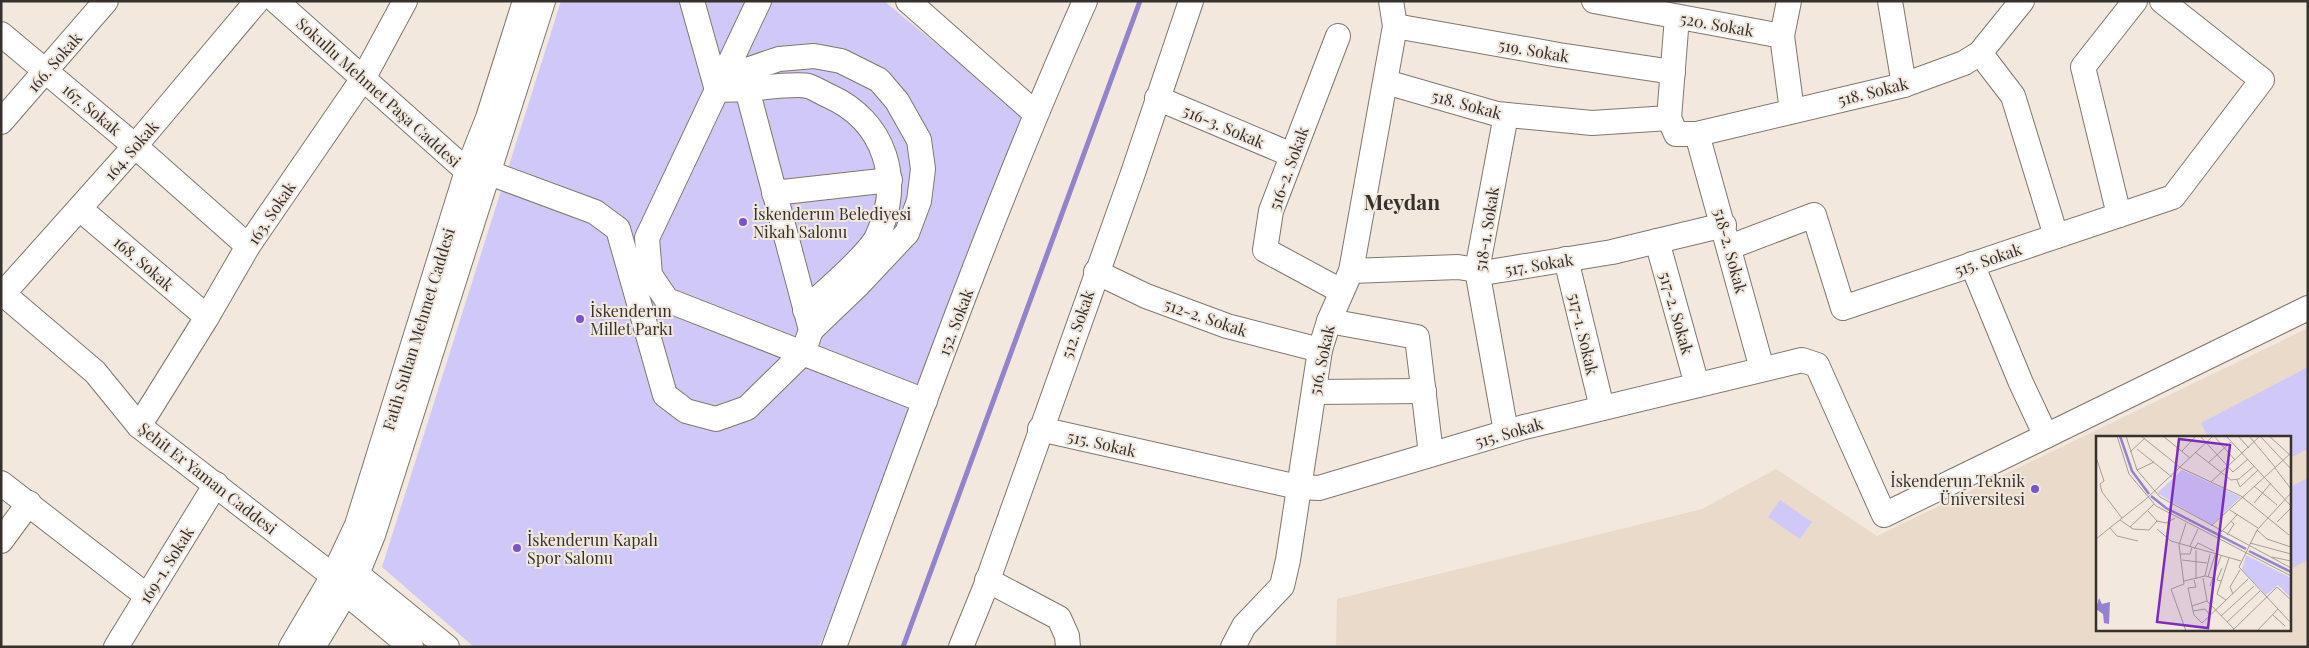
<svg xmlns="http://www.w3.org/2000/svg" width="2309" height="648" font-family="'Playfair Display',serif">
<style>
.built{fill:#e9daca;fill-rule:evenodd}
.green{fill:#d0c9f8}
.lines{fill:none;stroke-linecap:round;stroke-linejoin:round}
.stream{stroke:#9183cc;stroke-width:5}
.minor-casing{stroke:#7f776d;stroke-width:26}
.minor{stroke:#fff;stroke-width:24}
.poi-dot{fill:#7655cf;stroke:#f2e8de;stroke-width:2}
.labels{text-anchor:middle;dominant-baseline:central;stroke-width:4;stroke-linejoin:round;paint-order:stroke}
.street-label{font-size:16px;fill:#35312d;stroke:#f2e8de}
.poi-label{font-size:16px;fill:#35312d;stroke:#f2e8de;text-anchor:start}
.district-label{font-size:21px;font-weight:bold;fill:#35312d;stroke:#f2e8de}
.inset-river{fill:none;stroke:#9183cc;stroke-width:2.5}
.inset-road{fill:none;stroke:#a69f97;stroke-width:1}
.view{fill:#7b2cbf;fill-opacity:0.15;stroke:#7b2cbf;stroke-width:2.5}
.inset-edge{fill:none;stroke:#35312d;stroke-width:2.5}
</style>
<rect width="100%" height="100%" fill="#f2e8de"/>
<path class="built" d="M 2308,328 L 2308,647 L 1336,647 L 1337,599 L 1702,509 L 1776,469 L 1877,536 ZM 2098,437 L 2290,437 L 2290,629 L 2098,629 Z"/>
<g class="green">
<path d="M 561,1 L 884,1 L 1028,119 L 824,636 L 818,647 L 474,647 L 382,567 Z"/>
<path d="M 2308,367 L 2308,449 L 2290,458 L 2290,437 L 2208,437 L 2201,423 Z"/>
<path d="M 2308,478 L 2308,560 L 2290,569 L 2290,487 Z"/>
<path d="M 1780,500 L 1812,522 L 1800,539 L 1768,517 Z"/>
</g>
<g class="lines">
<path class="stream" d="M 903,647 L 1140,1"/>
<defs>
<g id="minor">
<path d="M 276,1 L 467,171 L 481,178"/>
<path d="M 759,1 L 647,238 L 650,275 L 667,300 L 925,401"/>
<path d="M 908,1 L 1035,113"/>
<path d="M 1594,1 L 1782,36"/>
<path d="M 1789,1 L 1782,36 L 1792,111"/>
<path d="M 1890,1 L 1904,85"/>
<path d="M 1677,17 L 1669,118 L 1676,134 L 1697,134 L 1904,85 L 1964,63 L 1980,53 L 2022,1"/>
<path d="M 1395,26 L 1559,55 L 1673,72"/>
<path d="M 1,34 L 135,146 L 248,246"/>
<path d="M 1338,36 L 1271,211 L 1265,250 L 1341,291"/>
<path d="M 1980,53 L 2013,96 L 2056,236"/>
<path d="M 723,78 L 779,59 L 814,56 L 841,61 L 879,80 L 897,101 L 919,140 L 923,169 L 919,201 L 907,233 L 858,285 L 811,330"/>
<path d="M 1386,82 L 1497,114 L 1592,123 L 1669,118"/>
<path d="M 747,89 C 762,88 795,83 808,86 C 815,88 822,93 829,96 C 885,121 904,181 877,237 C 867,257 823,293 805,310"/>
<path d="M 1157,98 L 1292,155"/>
<path d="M 1506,115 L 1477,270 L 1506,432"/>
<path d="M 1,122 L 106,1"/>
<path d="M 1697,134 L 1762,369"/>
<path d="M 487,172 L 595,212 L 618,229 L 665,395 L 686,411 L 716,419 L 747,408 L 803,353 L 811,330 L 747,89 L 717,90 L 692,1"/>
<path d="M 774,193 L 890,180"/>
<path d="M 80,209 L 207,317"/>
<path d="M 2119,215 L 2083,67 L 2135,1"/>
<path d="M 1657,241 L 1697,385"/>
<path d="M 1730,247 L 1814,215 L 1843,308 L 2173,197 L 2262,80 L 2162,1"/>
<path d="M 1566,259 L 1602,408"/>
<path d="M 1972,264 L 2021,383 L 2046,436"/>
<path d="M 1351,271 L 1458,267 L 1489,272 L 1612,252 L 1724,225"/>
<path d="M 1096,272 L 1146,296 L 1227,326 L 1320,350"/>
<path d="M 1,292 L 95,372 L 139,426 L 333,576 L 345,592 L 411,647"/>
<path d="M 1,296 L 135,146 L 257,1"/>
<path d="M 1329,321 L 1417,337 L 1431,454"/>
<path d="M 1314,392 L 1424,391"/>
<path d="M 139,426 L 207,317 L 248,246 L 364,77 L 405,1"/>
<path d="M 1040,429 L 1298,487 L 1319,488 L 1524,427 L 1802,360 L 1817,365 L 1884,515 L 2308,308"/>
<path d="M 1,483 L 147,596"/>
<path d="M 1,541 L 29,503"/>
<path d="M 342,576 L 357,574 L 447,647"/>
<path d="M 987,580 L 1059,618 L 1067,636 L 1068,647"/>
<path d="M 116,647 L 216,484"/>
<path d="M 291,647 L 333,576 L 357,525 L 467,171 L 488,118 L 525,1"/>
<path d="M 313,647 L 357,574 L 373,535 L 543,1"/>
<path d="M 834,647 C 914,430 991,212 1085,1"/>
<path d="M 961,647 L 985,588 L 1133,173 L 1191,1"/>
<path d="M 1233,647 L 1244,626 L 1282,586 L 1288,560 L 1320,350 L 1329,321 L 1351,271 L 1395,26 L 1391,1"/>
</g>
</defs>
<use href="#minor" class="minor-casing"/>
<use href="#minor" class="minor"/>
</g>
<g class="poi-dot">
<circle cx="743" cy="222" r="5"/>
<circle cx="580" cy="319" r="5"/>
<circle cx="2035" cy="489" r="5"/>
<circle cx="517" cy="548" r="5"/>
</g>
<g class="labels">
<g class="street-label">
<text transform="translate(1717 24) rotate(10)">520. Sokak</text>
<text transform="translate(1534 50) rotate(10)">519. Sokak</text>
<text transform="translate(54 62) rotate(-49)">166. Sokak</text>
<text transform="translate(1873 91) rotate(-14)">518. Sokak</text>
<text transform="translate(379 92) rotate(42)">Sokullu Mehmet Paşa Caddesi</text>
<text transform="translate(1467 104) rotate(15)">518. Sokak</text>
<text transform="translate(92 109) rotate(40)">167. Sokak</text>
<text transform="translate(1224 126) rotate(23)">516-3. Sokak</text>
<text transform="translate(131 150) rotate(-49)">164. Sokak</text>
<text transform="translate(1288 168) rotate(-70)">516-2. Sokak</text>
<text transform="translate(271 213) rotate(-56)">163. Sokak</text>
<text transform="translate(1486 229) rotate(-81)">518-1. Sokak</text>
<text transform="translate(1731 251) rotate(75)">518-2. Sokak</text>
<text transform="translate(1988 259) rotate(-19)">515. Sokak</text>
<text transform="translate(144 263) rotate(41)">168. Sokak</text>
<text transform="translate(1539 264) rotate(-9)">517. Sokak</text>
<text transform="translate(1677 313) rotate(74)">517-2. Sokak</text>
<text transform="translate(1206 317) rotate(19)">512-2. Sokak</text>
<text transform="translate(955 322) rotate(-69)">152. Sokak</text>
<text transform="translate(1077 324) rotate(-71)">512. Sokak</text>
<text transform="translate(418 329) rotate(-73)">Fatih Sultan Mehmet Caddesi</text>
<text transform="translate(1584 334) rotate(77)">517-1. Sokak</text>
<text transform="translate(1321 360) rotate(-78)">516. Sokak</text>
<text transform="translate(1509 432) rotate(-16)">515. Sokak</text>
<text transform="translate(1102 443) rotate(13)">515. Sokak</text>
<text transform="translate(208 478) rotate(38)">Şehit Er Yaman Caddesi</text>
<text transform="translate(166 565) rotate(-58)">169-1. Sokak</text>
</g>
<g class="poi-label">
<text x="753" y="213">İskenderun Belediyesi<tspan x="753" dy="18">Nikah Salonu</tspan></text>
<text x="590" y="310">İskenderun<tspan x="590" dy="18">Millet Parkı</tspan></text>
<text x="2025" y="480" text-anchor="end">İskenderun Teknik<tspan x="2025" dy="18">Üniversitesi</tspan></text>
<text x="527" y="539">İskenderun Kapalı<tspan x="527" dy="18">Spor Salonu</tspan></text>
</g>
<g class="district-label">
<text x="1402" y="201">Meydan</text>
</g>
</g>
<g transform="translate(2096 436)">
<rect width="195" height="195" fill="#f2e8de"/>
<path d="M 86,34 L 145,61 L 115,89 L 61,57 ZM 150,119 L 195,142 L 195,162 L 182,149 L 170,159 L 146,134 Z" fill="#d0c9f8"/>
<path d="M 3,162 L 6,168 L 14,166 L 13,188 L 8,187 L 7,178 L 0,173 Z" fill="#9183cc"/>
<path class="inset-river" d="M 24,0 L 36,35 L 53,58M 55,60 L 70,72 L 150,113M 153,115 L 195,136"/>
<path class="inset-road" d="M 21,0 L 33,38 L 60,70 L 195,140M 30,0 L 41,34 L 64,61 L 195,132M 45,0 L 85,32 L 145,60 L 193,99M 67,0 L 94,22M 104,0 L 137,36 L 152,23M 118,0 L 139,24M 130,0 L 195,70M 142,0 L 153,12M 153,0 L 179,31M 164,0 L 195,33M 173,0 L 194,19M 41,13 L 76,41M 86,15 L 100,0M 34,16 L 49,2M 99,16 L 135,44 L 143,43 L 158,30M 0,21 L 8,45 L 4,48 L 6,56 L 26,82M 112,27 L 135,6M 179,32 L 195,53M 41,34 L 58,26M 141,44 L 144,51 L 162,34M 115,46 L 164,0M 158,50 L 181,69M 195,57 L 161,94 L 143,131 L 195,187M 158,67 L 175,47M 134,74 L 162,92M 52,75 L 61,85 L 70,87 L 79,82M 24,84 L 37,93 L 53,94 L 61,85M 181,86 L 195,72M 115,90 L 195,17M 34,91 L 58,68M 14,92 L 21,100 L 42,105M 61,93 L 75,105 L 145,125M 161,94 L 171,103 L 195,111M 125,96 L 141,79M 131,99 L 138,88 L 135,85M 0,103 L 50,63 L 117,0M 154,107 L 195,118M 94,110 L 102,93M 98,113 L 102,107 L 118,115M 100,114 L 100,143M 84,118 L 94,118 L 96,111M 176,121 L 195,125M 86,124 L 111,127M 109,140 L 114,118M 112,141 L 119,119M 107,142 L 111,165 L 138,193M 98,144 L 100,151 L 92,152 L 98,179 L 106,187 L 152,143M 88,145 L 109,140 L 117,142M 125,145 L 121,144 L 126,132M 114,150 L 125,120M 137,158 L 134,151 L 144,134M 130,164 L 121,158 L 133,122M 96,170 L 111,165M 97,175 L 109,173 L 114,179M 177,179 L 189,190M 125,180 L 158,150M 131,186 L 164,155M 90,195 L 75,153 L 88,148 L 83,109 L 90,87M 136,195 L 181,151 L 195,164M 161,195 L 182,173"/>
<path class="view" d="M 83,3 L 134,9 L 112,192 L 61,186 Z"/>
<rect width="195" height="195" class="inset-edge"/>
</g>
<rect width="2309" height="648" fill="none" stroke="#35312d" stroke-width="5"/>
</svg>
